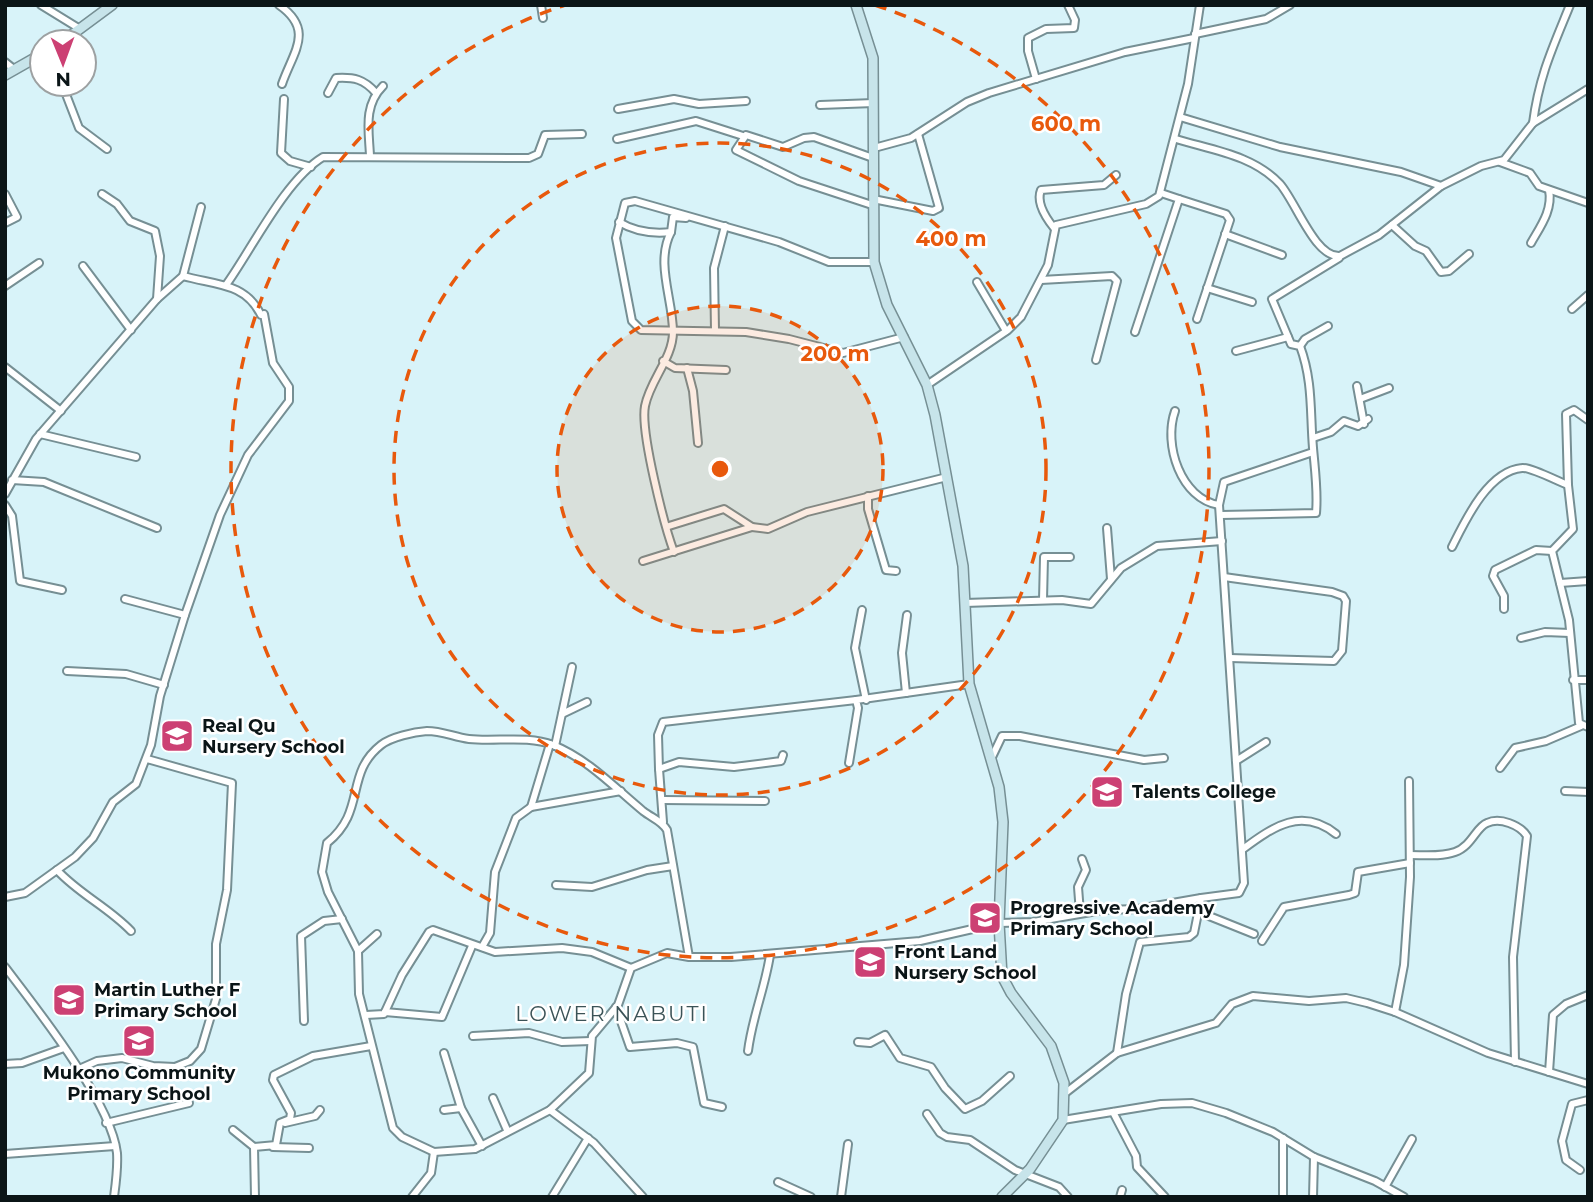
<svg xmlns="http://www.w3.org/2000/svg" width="1593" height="1202" font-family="Montserrat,sans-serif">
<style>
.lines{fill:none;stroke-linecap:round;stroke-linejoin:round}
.street-casing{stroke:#768f94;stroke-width:10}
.secondary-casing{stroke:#768f94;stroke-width:12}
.street{stroke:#fff;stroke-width:6}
.secondary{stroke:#c7e4ea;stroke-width:9}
.ring{fill:none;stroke:#e8590c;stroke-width:3.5;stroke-dasharray:12 9}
.labels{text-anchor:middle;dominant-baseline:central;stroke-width:5;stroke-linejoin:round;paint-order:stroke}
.poi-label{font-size:18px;font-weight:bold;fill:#0b1517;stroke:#fff;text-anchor:start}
.quarter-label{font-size:21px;letter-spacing:2px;fill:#3b5357;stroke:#fff}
.centre{fill:#e8590c;stroke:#fff;stroke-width:3.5}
.ring-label{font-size:21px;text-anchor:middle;font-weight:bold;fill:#e8590c;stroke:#fff;stroke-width:5;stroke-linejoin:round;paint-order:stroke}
</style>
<rect width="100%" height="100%" fill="#d8f3f9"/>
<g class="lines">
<defs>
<g id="street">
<path d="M 41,5 L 80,29"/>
<path d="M 279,5 C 315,30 293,52 282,84"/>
<path d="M 541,5 L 543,18"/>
<path d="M 1195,34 L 1266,19 L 1290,5"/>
<path d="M 5,62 L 15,70"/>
<path d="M 1036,79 L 1028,51 L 1028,38 L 1046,29 L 1074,28 L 1075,20 L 1068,5"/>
<path d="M 62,84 L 79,128 L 107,149"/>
<path d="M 328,93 L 336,78 C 354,77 364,79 376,93"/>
<path d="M 284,99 L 281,153 L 290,161 L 311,167"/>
<path d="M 820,105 L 874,103"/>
<path d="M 618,109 L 674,99 L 699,104 L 746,101"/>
<path d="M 1180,117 L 1280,147 L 1401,172 L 1441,186"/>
<path d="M 1533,123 C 1539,76 1553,47 1570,5"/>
<path d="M 617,139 L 696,121 L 743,136"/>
<path d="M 1176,139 C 1212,150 1253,155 1280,184 C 1296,202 1315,258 1340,256 L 1379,235 L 1441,186 L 1481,166 L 1504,160 L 1533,123 L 1588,89"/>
<path d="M 874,148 L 911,138 L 967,102 L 989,93 L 1125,52 L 1194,38"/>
<path d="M 370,156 C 369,131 363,106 383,86"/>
<path d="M 1500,162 L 1530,173 L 1539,186 L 1588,203"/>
<path d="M 5,194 L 17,217 L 5,223"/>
<path d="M 102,194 L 117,204 L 130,221 L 155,231 L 160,256 L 157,299"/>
<path d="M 873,199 L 933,211 L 939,208 L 918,134"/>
<path d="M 1179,199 L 1226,214 L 1230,220 L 1197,319"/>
<path d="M 872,205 L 799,181 L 736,150 L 746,135 L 783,147 L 804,138 L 814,137 L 873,158"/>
<path d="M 619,222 C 634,231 653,234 671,232 L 673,217 L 686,218"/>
<path d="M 1392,225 L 1415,246 L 1426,251 L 1441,272 L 1449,271 L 1469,254"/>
<path d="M 1054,228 C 1046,218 1036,202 1041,190 L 1104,185 L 1116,175"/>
<path d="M 671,232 C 655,263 673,299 673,332 C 673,358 650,380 645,406 C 640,432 665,528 674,552"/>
<path d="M 1225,234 L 1282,255"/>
<path d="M 1531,243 C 1540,227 1553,210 1549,190"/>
<path d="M 874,262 L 829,262 L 779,242 L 635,201 L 625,203 L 616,238 L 632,321 L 641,330 L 746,332 L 789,339 L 843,353 L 904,337"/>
<path d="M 83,266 L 131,330"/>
<path d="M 1041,280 L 1112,276 L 1117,281 L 1096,360"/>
<path d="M 977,282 L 1006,331"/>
<path d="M 226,285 C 252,249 285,180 323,157 L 529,158 L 538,154 L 545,135 L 582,134"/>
<path d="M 5,286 L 39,263"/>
<path d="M 1207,288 L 1252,302"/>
<path d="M 1572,309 L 1588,295"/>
<path d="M 715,331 L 714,268 L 725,226"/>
<path d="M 1135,332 L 1179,199 L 1161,193"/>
<path d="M 1300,346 L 1305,339 L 1328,326"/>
<path d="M 1236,351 L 1288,337"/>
<path d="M 663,361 L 675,368 L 726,370"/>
<path d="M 5,367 L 61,411"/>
<path d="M 687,368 L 693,391 L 698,443"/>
<path d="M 927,385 L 1008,330 L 1021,317 L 1048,265 L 1056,225 L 1146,204 L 1159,196 L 1188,84 L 1200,5"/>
<path d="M 1357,386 L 1364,424"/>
<path d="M 1360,399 L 1389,388"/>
<path d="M 1175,411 C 1163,445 1181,499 1219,505"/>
<path d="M 1588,420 L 1574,410 L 1566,414 L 1568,485 L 1573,529 L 1552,551 L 1569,620 L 1579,723 L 1588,727"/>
<path d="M 40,434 L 136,457"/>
<path d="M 1313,438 L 1331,432 L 1344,421 L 1358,426 L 1368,419"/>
<path d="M 12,480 L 44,482 L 157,528"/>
<path d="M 5,494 L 36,439 L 157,299 L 183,276 L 201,207"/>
<path d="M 868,496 L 868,509 L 886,570 L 896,571"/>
<path d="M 5,505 L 12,516 L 20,581 L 62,590"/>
<path d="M 1221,515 L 1316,513 C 1318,491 1315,471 1313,448 C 1310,412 1313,381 1300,346 L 1291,344 L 1272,299 L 1339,258"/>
<path d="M 669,526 L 724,509 L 752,527 L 768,529 L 807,512 L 947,477"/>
<path d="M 1107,528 L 1111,579"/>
<path d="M 1452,547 C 1465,521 1488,471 1522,468 C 1531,467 1557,481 1568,485"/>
<path d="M 643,561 L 752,527"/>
<path d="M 1224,577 L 1332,592 L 1343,596 L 1346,601 L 1342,651 L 1334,661 L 1230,658"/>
<path d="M 1560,583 L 1588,581"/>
<path d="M 125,599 L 185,615"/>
<path d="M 1043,600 L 1044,557 L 1070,557"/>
<path d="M 965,603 L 1062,600 L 1091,604 L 1121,568 L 1157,546 L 1222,541"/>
<path d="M 1504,609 L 1504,596 L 1493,576 L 1495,570 L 1536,550 L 1552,551"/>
<path d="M 862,610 L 855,648 L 866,700"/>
<path d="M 1521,638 L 1545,632 L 1570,633"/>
<path d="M 67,671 L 126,674 L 164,685"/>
<path d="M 1573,680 L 1588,680"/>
<path d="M 906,693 L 902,653 L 907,615"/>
<path d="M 562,714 L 587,702"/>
<path d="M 555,746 L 572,667"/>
<path d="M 992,757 L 1002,736 L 1020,736 L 1144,760 L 1164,758"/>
<path d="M 1236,761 L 1266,742"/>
<path d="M 849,763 L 858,708 L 856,700 L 969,684"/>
<path d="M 1500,768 L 1515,748 L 1546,741 L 1581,726"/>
<path d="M 659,769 L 658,735 L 663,722 L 856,700"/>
<path d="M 1565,791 L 1588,792"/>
<path d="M 663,800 L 765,801"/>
<path d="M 531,807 L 550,744"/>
<path d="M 663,822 L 659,769 L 679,762 L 734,767 L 781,761 L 783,755"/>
<path d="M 1243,849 C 1274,826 1302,807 1336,834"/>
<path d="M 1410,855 C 1424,855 1441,857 1455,852 C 1472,846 1476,827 1487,823 C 1500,817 1520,825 1527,836 L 1513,957 L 1515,1062"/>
<path d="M 57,870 C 79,894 108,907 131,931"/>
<path d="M 556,885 L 592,887 L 647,870 L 673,866"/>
<path d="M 5,897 L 25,893 L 75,857 L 93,838 L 113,802 L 136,784 L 151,745 L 160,696 L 185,615 L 220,515 L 248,455 L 289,401 L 289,387 L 273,363 L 264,314 L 261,315 C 245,282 214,285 183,276"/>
<path d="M 1199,912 L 1254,934"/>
<path d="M 1080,913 L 1078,887 L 1086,870 L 1082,859"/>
<path d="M 1262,941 L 1284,907 L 1349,895 L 1355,893 L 1358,872 L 1410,863"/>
<path d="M 482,947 L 490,933 L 495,872 L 516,818 L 531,807 L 621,791"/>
<path d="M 358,951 L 377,934"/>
<path d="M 689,957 L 667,830 C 662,821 652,818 643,811 C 615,788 588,759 553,745 C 527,735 496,742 469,739 C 454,737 442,731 427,731 C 414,732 391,737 381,745 C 344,774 367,811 327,843 L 322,872 L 328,892 L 358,951 L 359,994 L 393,1128 L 402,1137 L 434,1152 L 475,1149 L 550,1110 L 589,1073 L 592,1036 L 618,1005 L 631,968 L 667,953 L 689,957 L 731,957 L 920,941 L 999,923 L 1033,922 L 1103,910 L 1138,909 L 1201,898"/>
<path d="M 5,967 C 37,1009 111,1102 117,1153 C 118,1168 116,1182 114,1197"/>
<path d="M 616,1007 L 630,1047 L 677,1043 L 693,1047 L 704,1103 L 722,1107"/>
<path d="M 385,1012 L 442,1017 L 472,946"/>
<path d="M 1395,1012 L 1404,965 L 1410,877 L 1409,781"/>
<path d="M 366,1015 L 384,1014 L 402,975 L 429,932 L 433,930 L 495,952 L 562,948 L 592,952 L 631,968"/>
<path d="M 304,1021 L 301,936 L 324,921 L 342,919"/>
<path d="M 473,1036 L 529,1033 L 562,1042 L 591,1041"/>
<path d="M 858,1042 L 870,1043 L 885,1035 L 900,1058 L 931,1067 L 945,1088 L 965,1109 L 982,1101 L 1010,1076"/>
<path d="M 748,1051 C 752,1018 765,988 770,955"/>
<path d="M 444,1053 L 461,1108 L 482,1146"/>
<path d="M 1117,1053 L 1126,994 L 1140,942 L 1189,937 L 1194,933 L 1201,898 L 1239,893 L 1244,883 L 1219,505 L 1224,482 L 1313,452"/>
<path d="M 5,1064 L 22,1063 L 64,1048"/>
<path d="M 79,1069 L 97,1061 L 122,1058 L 153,1066 L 175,1067 L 190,1061 L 201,1049 L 216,999 L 216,944 L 227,890 L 232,783 L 147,759"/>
<path d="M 1549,1072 L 1553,1015 L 1566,1004 L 1588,995"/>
<path d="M 1064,1094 L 1117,1053 L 1216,1023 L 1232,1004 L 1253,996 L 1309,1001 L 1346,998 L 1367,1003 L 1395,1012 L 1488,1053 L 1588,1084"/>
<path d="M 493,1098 L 507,1130"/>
<path d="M 444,1110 L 461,1108"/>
<path d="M 550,1110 L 594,1143 L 643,1197"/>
<path d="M 1113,1112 L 1136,1156 L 1137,1167 L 1165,1197"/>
<path d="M 927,1114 L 940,1133 L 947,1137 L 970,1140 L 1015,1170 L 1059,1187 L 1068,1197"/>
<path d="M 1063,1120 L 1161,1104 L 1192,1103 L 1226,1113 L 1273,1132 L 1314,1157 L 1375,1181 L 1404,1197"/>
<path d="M 106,1123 L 189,1103"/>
<path d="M 285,1123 L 315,1116 L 320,1110"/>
<path d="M 233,1130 L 254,1147"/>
<path d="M 1283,1138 L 1283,1197"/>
<path d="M 273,1147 L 309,1148"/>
<path d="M 5,1154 L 115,1146"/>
<path d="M 1580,1170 L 1566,1160 L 1562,1141 L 1572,1104 L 1588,1100"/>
<path d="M 778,1182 L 811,1197"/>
<path d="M 1385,1187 L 1412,1139"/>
<path d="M 255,1197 L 254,1147 L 276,1145 L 280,1123 L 290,1119 L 291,1113 L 273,1080 L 274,1075 L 313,1056 L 371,1046"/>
<path d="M 412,1197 L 431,1173 L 434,1152"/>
<path d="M 552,1197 L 588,1138"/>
<path d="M 841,1197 L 848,1144"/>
<path d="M 1120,1197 L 1122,1190"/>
<path d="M 1313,1197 L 1314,1157"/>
</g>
<g id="secondary">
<path d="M 856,5 L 873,58 L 874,262 L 887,305 L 927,385 L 935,415 L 963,566 L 969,684 L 999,787 L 1003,822 L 999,923 L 1002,976 L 1011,993 L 1051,1046 L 1064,1083 L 1063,1120 L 1030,1169 L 1002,1197"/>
<path d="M 62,42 L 112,5"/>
<path d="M 5,75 L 42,54"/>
</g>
</defs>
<use href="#street" class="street-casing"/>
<use href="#secondary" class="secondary-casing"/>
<use href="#street" class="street"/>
<use href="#secondary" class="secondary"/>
</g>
<circle cx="720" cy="469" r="163" fill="#e8590c" fill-opacity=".12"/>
<g class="ring">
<circle cx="720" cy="469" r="163"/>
<circle cx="720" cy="469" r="326"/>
<path d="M875 5A489 489 0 1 1 565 5"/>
</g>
<defs>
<symbol id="school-square" viewBox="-11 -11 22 22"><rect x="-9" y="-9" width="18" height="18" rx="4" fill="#cc4073" stroke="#fff"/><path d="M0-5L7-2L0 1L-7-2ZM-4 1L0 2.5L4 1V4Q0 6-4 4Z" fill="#fff"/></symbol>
</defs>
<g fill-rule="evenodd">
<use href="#school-square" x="158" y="717" width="38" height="38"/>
<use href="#school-square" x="1088" y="773" width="38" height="38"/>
<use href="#school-square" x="966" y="899" width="38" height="38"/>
<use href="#school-square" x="851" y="943" width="38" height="38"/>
<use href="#school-square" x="50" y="981" width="38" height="38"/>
<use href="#school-square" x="120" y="1022" width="38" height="38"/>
</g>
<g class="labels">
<g class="poi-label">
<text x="202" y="726">Real Qu<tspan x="202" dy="21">Nursery School</tspan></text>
<text x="1132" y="792">Talents College</text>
<text x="1010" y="908">Progressive Academy<tspan x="1010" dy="21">Primary School</tspan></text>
<text x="894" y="952">Front Land<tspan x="894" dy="21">Nursery School</tspan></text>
<text x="94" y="990">Martin Luther F<tspan x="94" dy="21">Primary School</tspan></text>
<text x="139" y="1073" text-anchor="middle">Mukono Community<tspan x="139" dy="21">Primary School</tspan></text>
</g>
<g class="quarter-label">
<text x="612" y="1013">LOWER NABUTI</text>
</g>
</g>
<circle cx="720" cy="469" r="10" class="centre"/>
<g class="ring-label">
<text x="1066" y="131">600 m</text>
<text x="951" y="246">400 m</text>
<text x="835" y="361">200 m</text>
</g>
<rect width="1593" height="1202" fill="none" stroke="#0b1517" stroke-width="14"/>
<g transform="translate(63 63) rotate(179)"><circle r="33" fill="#ffffff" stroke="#9da1a2" stroke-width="2"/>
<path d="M0-5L12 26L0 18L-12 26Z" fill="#cc4073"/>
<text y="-10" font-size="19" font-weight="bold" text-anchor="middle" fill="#0b1517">N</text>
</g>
</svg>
